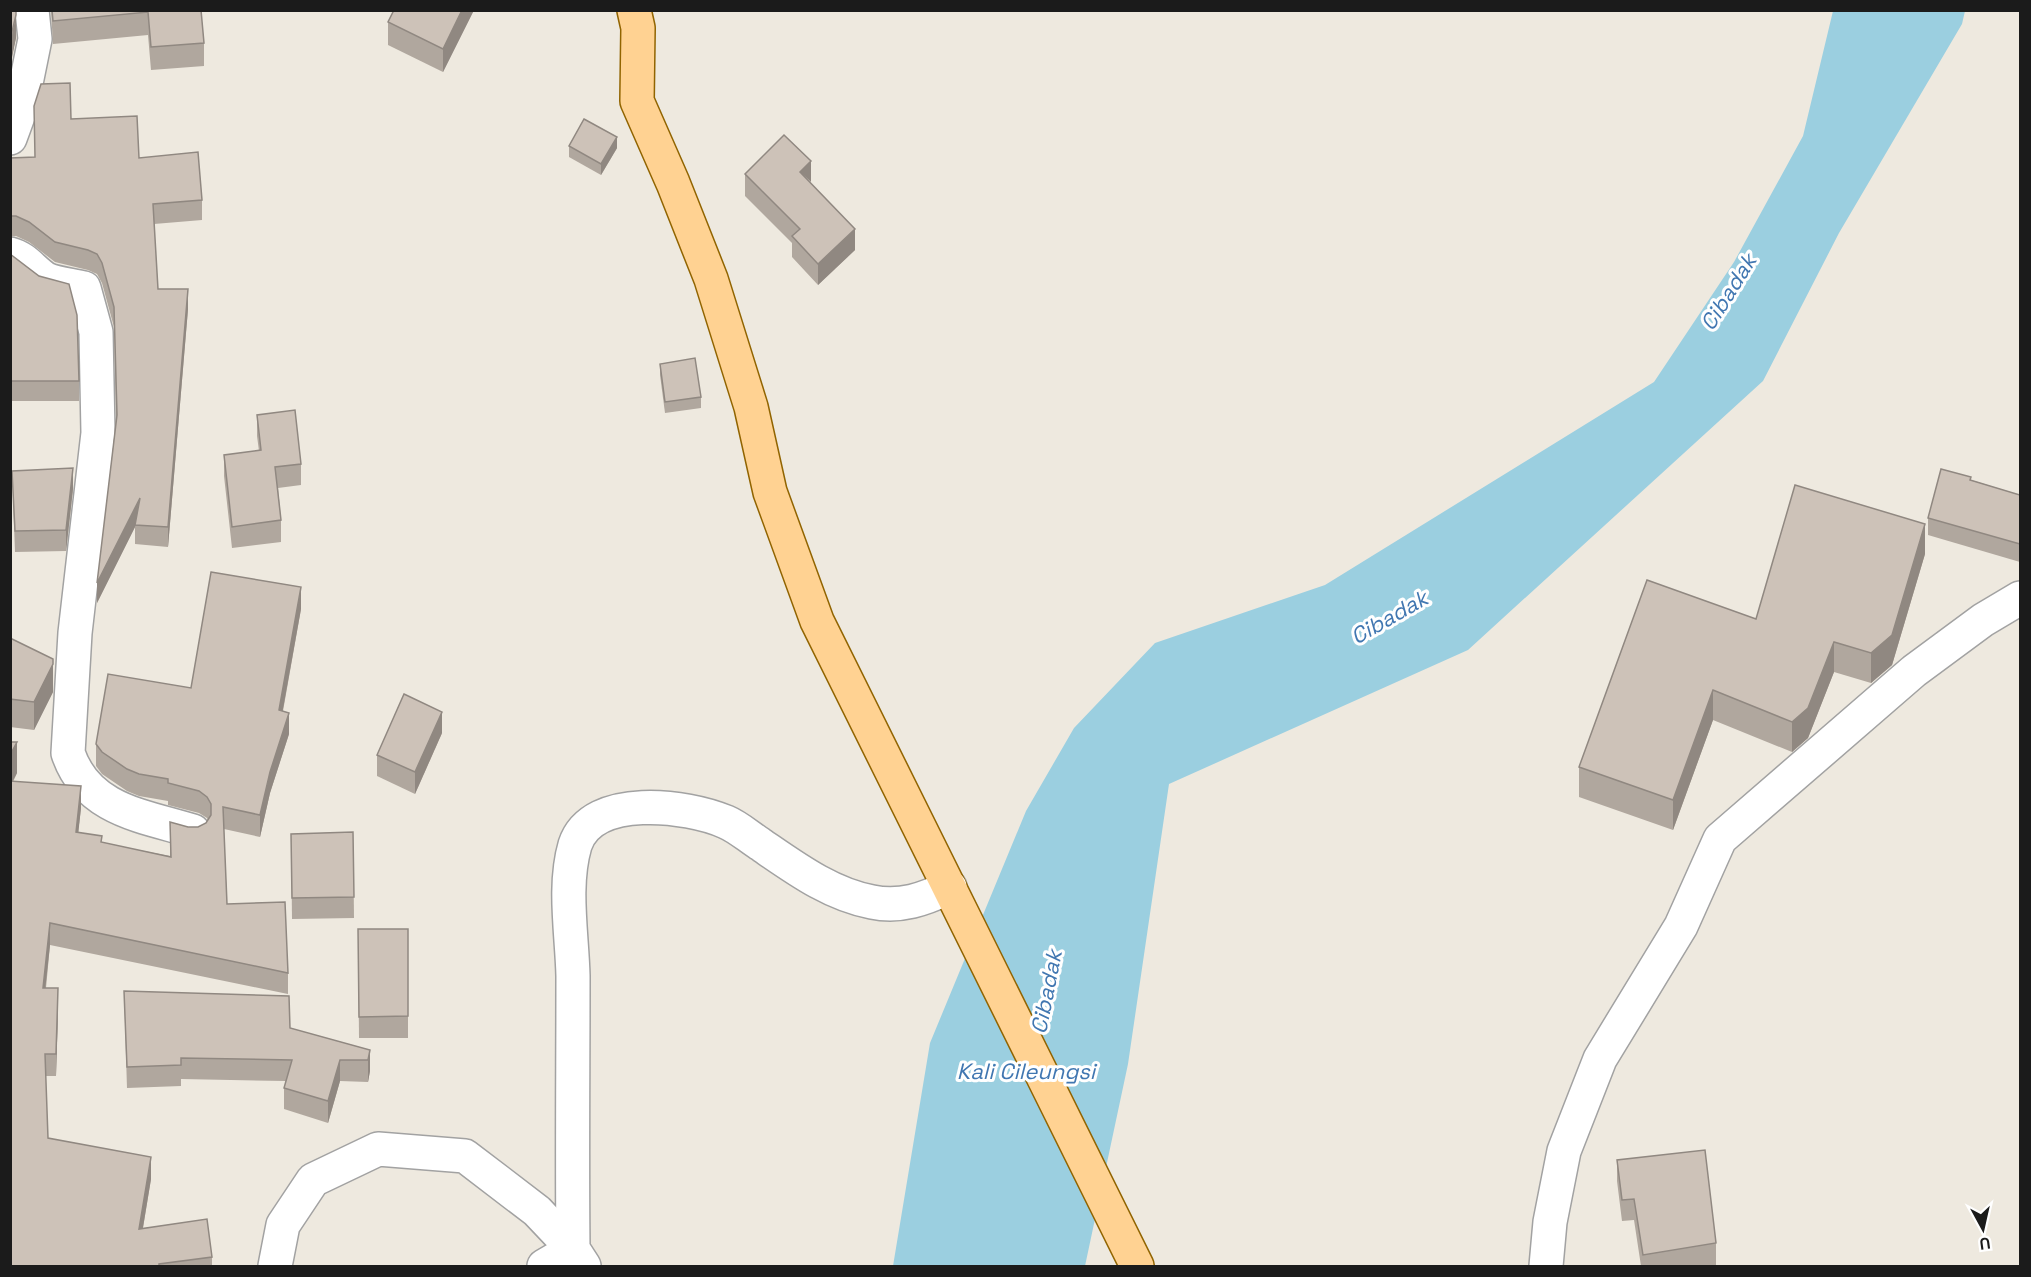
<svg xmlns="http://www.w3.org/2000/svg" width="2031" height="1277" font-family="'Space Grotesk',sans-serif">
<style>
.water{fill:#9bcfe0}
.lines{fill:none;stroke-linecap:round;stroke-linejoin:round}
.minor-casing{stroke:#a2a2a2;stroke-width:36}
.major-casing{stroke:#916400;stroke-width:36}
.minor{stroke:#fff;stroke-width:33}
.major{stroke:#ffd292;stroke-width:33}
.wall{fill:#b0a79e}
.shaded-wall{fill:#908881}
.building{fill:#cdc2b8;stroke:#908881;stroke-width:1.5}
.labels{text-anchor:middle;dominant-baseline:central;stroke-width:6;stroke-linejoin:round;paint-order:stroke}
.water-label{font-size:22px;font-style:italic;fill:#4177b1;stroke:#fff}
</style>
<rect width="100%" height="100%" fill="#eee9df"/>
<path class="water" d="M 1833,11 L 1965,11 L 1962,24 L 1839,233 L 1763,381 L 1468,650 L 1169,784 L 1128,1064 L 1085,1266 L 893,1266 L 930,1043 L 1026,811 L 1074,728 L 1155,643 L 1325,585 L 1654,382 L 1734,262 L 1803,136 Z"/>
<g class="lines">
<defs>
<g id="minor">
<path d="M 10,138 L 21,108 L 35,39 L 32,10"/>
<path d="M 10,254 C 26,258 33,271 46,279 C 57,284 73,285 84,288 L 96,332 L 98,433 L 75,633 L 68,753 C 87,810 143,816 193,831"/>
<path d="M 275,1266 L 283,1225 L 313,1180 L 378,1149 L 465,1156 L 537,1211 L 573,1249 L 544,1266"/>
<path d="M 584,1266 L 573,1249 C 572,1158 573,1067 573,976 C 572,934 563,886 575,845 C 592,793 687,805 726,822 C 738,827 749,837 760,844 C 795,868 830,894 872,902 C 901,908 924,899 950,887"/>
<path d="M 1546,1266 L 1550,1222 L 1564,1151 L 1600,1059 L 1681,926 L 1720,839 L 1914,671 L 1983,620 L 2020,598"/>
</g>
<path id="major" d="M 634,10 L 638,28 L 637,101 L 673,183 L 711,279 L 751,407 L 770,492 L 817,621 L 1137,1266"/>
</defs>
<use href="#minor" class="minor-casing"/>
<use href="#major" class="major-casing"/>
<use href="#minor" class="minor"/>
<use href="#major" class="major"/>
</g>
<g class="wall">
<path d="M 10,10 L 16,38 L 10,63 Z"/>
<path d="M 51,10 L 203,10 L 201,11 L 204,43 L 204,66 L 151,70 L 148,35 L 53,44 Z"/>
<path d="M 474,10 L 443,72 L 388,45 L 388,22 Z"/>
<path d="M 71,119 L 139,158 L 202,200 L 202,220 L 154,224 L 158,289 L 188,309 L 168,547 L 135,544 L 135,527 L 97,603 L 116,418 L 114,327 L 102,283 L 97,274 L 88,270 L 55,262 L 29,242 L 16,236 L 10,236 L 10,158 L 35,157 Z"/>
<path d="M 569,146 L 617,148 L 601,175 L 569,157 Z"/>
<path d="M 745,174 L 810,183 L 855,250 L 818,285 L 792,257 L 792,243 L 745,196 Z"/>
<path d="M 10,254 L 79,381 L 79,401 L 10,401 Z"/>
<path d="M 660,364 L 701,397 L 701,408 L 665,413 L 660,375 Z"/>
<path d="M 257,415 L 301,464 L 301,485 L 278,488 L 281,520 L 281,542 L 232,548 L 224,476 L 224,455 L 259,451 L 257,436 Z"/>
<path d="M 12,471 L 73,489 L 66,551 L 15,552 Z"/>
<path d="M 1971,480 L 2020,495 L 2020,562 L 1928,535 L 1928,518 Z"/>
<path d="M 1925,554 L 1892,665 L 1871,683 L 1834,672 L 1808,738 L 1792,752 L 1713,720 L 1673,830 L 1579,797 L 1579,767 L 1756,619 Z"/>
<path d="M 301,609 L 283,711 L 289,734 L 270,793 L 260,837 L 224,829 L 227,904 L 288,973 L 288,994 L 50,945 L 46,988 L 58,1010 L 56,1076 L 45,1076 L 48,1138 L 151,1179 L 143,1228 L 212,1257 L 212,1266 L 10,1266 L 10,742 L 17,773 L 13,782 L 81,808 L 78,833 L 102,843 L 170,856 L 170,822 L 188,827 L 198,827 L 206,823 L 208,820 L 207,818 L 199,813 L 168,805 L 168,801 L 139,796 L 127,791 L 102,774 L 96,766 L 96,744 L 191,688 Z"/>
<path d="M 10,638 L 53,692 L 34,730 L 10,727 Z"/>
<path d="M 442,733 L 415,794 L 377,776 L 377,755 Z"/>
<path d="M 353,832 L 354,918 L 292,919 L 291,834 Z"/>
<path d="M 358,929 L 408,929 L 408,1038 L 359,1038 Z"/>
<path d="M 124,991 L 290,1028 L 370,1050 L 370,1071 L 368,1082 L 340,1081 L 328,1123 L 284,1109 L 284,1088 L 286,1081 L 181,1079 L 181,1086 L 127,1088 Z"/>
<path d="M 1617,1160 L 1716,1243 L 1716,1265 L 1704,1266 L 1641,1266 L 1634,1220 L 1622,1221 L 1617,1181 Z"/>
</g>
<g class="shaded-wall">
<path d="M 462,10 L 474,10 L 443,72 L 443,49 Z"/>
<path d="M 16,15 L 16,38 L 11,63 L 11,40 Z"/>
<path d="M 617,137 L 617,148 L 601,175 L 601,164 Z"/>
<path d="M 811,161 L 811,182 L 800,172 Z"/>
<path d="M 855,229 L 855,250 L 818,285 L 818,264 Z"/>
<path d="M 188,289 L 188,309 L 168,547 L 168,527 Z"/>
<path d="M 73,468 L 73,489 L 66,551 L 66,530 Z"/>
<path d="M 140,498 L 135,527 L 97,603 L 97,583 Z"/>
<path d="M 1925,524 L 1925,554 L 1892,665 L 1871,683 L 1871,653 Z"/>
<path d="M 301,587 L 301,609 L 279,731 L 279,710 Z"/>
<path d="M 1834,642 L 1834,672 L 1808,738 L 1792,752 L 1792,722 Z"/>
<path d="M 53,659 L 53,692 L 34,730 L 34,702 Z"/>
<path d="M 1713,690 L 1713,720 L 1673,830 L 1673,800 Z"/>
<path d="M 442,712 L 442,733 L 415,794 L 415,772 Z"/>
<path d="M 289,713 L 289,734 L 270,793 L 260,837 L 260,815 L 270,772 Z"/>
<path d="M 17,742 L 17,773 L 10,786 L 10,755 Z"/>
<path d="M 81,786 L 81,808 L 76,854 L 76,832 Z"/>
<path d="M 50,923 L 50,945 L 43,1009 L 43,988 Z"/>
<path d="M 58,988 L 58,1010 L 56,1076 L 56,1054 Z"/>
<path d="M 370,1050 L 370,1071 L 368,1082 L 368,1060 Z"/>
<path d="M 340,1060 L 340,1081 L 328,1123 L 328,1101 Z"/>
<path d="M 151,1157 L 151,1179 L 139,1251 L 139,1229 Z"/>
</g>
<g class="building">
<path d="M 10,10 L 16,10 L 16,15 L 10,40 Z"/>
<path d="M 52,10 L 201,10 L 204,43 L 151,47 L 148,12 L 53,21 Z"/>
<path d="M 394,10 L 462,10 L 443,49 L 388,22 Z"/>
<path d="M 70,83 L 71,119 L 137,116 L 139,158 L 198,152 L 202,200 L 153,204 L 158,289 L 188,289 L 168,527 L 135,525 L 140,498 L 97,583 L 117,415 L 114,307 L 102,263 L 97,254 L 88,250 L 55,242 L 29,222 L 16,216 L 10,216 L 10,158 L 35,157 L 34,106 L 41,84 Z"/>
<path d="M 584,119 L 617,137 L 601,164 L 569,146 Z"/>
<path d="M 784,135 L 811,161 L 800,172 L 855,229 L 818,264 L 792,236 L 800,229 L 745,174 Z"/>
<path d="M 10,254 L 39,276 L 69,284 L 77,315 L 79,381 L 10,381 Z"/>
<path d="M 695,358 L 701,397 L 665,402 L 660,364 Z"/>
<path d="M 295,410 L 301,464 L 275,467 L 281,520 L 232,527 L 224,455 L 261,450 L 257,415 Z"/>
<path d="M 73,468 L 66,530 L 15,531 L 12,471 Z"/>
<path d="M 1941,469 L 1971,477 L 1970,480 L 2020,495 L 2020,544 L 1928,518 Z"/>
<path d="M 1795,485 L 1925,524 L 1892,635 L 1871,653 L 1834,642 L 1808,708 L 1792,722 L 1713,690 L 1673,800 L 1579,767 L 1647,580 L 1756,619 Z"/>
<path d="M 211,572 L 301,587 L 279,710 L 289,713 L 270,772 L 260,815 L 223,807 L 227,904 L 285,902 L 288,973 L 50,923 L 43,988 L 58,988 L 56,1054 L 45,1054 L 48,1138 L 151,1157 L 139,1229 L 207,1219 L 212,1257 L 159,1264 L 159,1266 L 10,1266 L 10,781 L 81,786 L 76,832 L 102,836 L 101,842 L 171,857 L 170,822 L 188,827 L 198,827 L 206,823 L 211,815 L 211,804 L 207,797 L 199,791 L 168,783 L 168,779 L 139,774 L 127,769 L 102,752 L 96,744 L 108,674 L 191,688 Z"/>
<path d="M 10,638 L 53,659 L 53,664 L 34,702 L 10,699 Z"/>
<path d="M 404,694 L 442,712 L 415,772 L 377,755 Z"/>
<path d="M 10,742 L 17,742 L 10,755 Z"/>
<path d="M 353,832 L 354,897 L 292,898 L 291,834 Z"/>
<path d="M 358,929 L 408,929 L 408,1016 L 359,1017 Z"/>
<path d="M 124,991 L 289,996 L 290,1028 L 370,1050 L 368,1060 L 340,1060 L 328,1101 L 284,1088 L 292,1060 L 181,1058 L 181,1065 L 127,1067 Z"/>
<path d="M 1705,1150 L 1716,1243 L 1643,1255 L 1634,1199 L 1622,1200 L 1617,1160 Z"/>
</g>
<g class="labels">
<g class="water-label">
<text transform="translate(1728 292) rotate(-58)">Cibadak</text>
<text transform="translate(1389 617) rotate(-30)">Cibadak</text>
<text transform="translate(1046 992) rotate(-79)">Cibadak</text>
<text x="1026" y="1071">Kali Cileungsi</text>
</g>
</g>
<rect width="2031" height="1277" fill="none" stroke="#1b1b1b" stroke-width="24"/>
<g transform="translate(1983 1229) rotate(172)" stroke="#ffffff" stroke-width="4.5" paint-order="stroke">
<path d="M0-4.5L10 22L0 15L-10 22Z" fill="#1b1b1b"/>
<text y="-9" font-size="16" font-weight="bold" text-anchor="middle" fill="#1b1b1b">U</text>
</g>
</svg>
